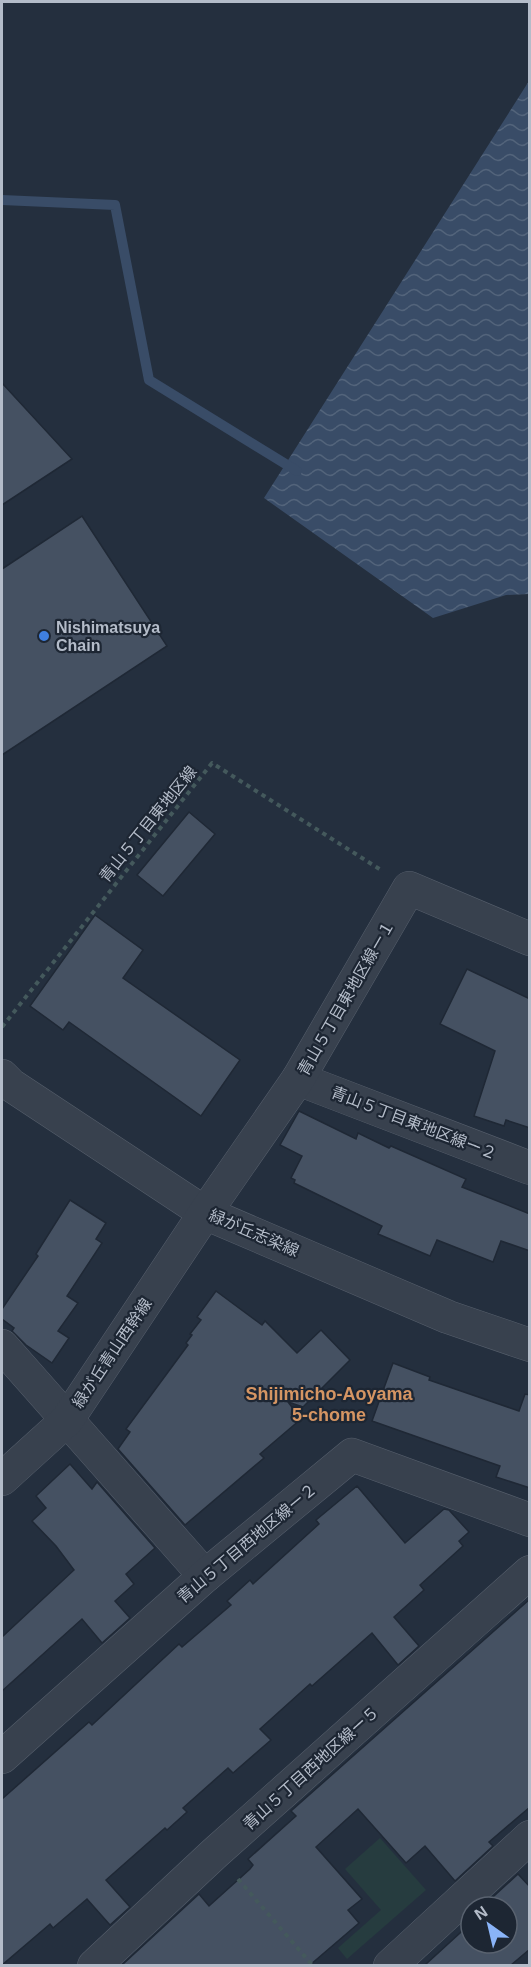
<svg xmlns="http://www.w3.org/2000/svg" width="531" height="1967" font-family="Arial,'Noto Sans JP',sans-serif">
<style>
.green{fill:#263c3f}
.water{fill:url(#water-waves)}
.lines{fill:none;stroke-linecap:round;stroke-linejoin:round}
.stream{stroke:#394c67;stroke-width:10}
.building{fill:#455162;stroke:#1f2835;stroke-width:1.5}
.minor-casing{stroke:#565f6c;stroke-width:34}
.path{stroke:#44595c;stroke-width:4;stroke-dasharray:4.5 4.5;stroke-linecap:butt}
.minor{stroke:#38414e;stroke-width:33}
.shop-dot{fill:#3f7fe0;stroke:#1d2633;stroke-width:2}
.labels{text-anchor:middle;dominant-baseline:central;stroke-width:4.5;stroke-linejoin:round;paint-order:stroke}
.poi-label{font-size:16px;font-weight:bold;fill:#b4bcc9;stroke:#1d2633;text-anchor:start}
.street-label{font-size:16px;fill:#b4bcc9;stroke:#1d2633}
.neighbourhood-label{font-size:18px;font-weight:bold;fill:#d59563;stroke:#1d2633}
</style>
<defs>
<pattern id="water-waves" width="16" height="10" patternUnits="userSpaceOnUse" patternTransform="scale(1.5)"><rect width="16" height="10" fill="#394c67"/><path d="M0 5q4-4 8 0t8 0" fill="none" stroke="#53647b"/></pattern>
</defs>
<rect width="100%" height="100%" fill="#242f3e"/>
<path class="green" d="M 380,1838 L 426,1890 L 347,1959 L 338,1948 L 381,1910 L 345,1869 Z"/>
<path class="water" d="M 529,81 L 529,594 L 506,595 L 433,618 L 264,498 Z"/>
<g class="lines">
<path class="stream" d="M 2,200 L 115,205 L 149,380 L 297,471"/>
</g>
<g class="building">
<path d="M 2,383 L 72,459 L 2,505 Z"/>
<path d="M 82,516 L 167,646 L 2,755 L 2,569 Z"/>
<path d="M 189,812 L 215,834 L 163,896 L 137,875 Z"/>
<path d="M 95,915 L 143,950 L 123,978 L 240,1060 L 201,1116 L 69,1022 L 63,1030 L 30,1006 Z"/>
<path d="M 467,969 L 530,999 L 530,1128 L 506,1120 L 504,1126 L 474,1116 L 495,1051 L 440,1024 Z"/>
<path d="M 299,1111 L 356,1139 L 358,1133 L 389,1148 L 391,1146 L 466,1179 L 462,1187 L 530,1214 L 530,1251 L 501,1241 L 493,1262 L 437,1240 L 430,1256 L 378,1234 L 382,1226 L 294,1183 L 295,1180 L 291,1178 L 302,1156 L 280,1145 Z"/>
<path d="M 70,1200 L 106,1223 L 96,1239 L 102,1243 L 67,1296 L 78,1303 L 58,1331 L 69,1338 L 52,1363 L 26,1345 L 12,1331 L 14,1328 L 2,1319 L 2,1309 L 38,1256 L 36,1254 Z"/>
<path d="M 216,1291 L 262,1325 L 265,1321 L 297,1353 L 321,1330 L 350,1360 L 303,1407 L 288,1402 L 301,1419 L 260,1454 L 264,1458 L 185,1525 L 118,1449 L 130,1432 L 126,1429 L 188,1345 L 186,1343 L 192,1335 L 190,1334 L 201,1320 L 197,1317 Z"/>
<path d="M 393,1363 L 430,1377 L 429,1380 L 519,1411 L 525,1394 L 530,1395 L 530,1488 L 496,1477 L 500,1466 L 372,1421 Z"/>
<path d="M 70,1464 L 92,1489 L 97,1482 L 155,1548 L 126,1574 L 134,1584 L 115,1601 L 130,1618 L 102,1643 L 82,1619 L 2,1691 L 2,1637 L 74,1570 L 56,1546 L 32,1521 L 46,1508 L 36,1496 Z"/>
<path d="M 357,1486 L 405,1543 L 444,1509 L 449,1510 L 469,1532 L 459,1541 L 463,1546 L 420,1585 L 424,1590 L 394,1617 L 419,1646 L 398,1665 L 372,1633 L 312,1686 L 310,1684 L 260,1729 L 271,1740 L 233,1773 L 228,1768 L 183,1808 L 187,1812 L 167,1830 L 165,1828 L 106,1880 L 130,1907 L 110,1925 L 87,1899 L 53,1928 L 50,1924 L 2,1965 L 2,1799 L 89,1722 L 92,1725 L 179,1644 L 182,1647 L 231,1605 L 227,1601 L 250,1580 L 253,1584 L 319,1524 L 316,1520 Z"/>
<path d="M 530,1599 L 530,1807 L 489,1842 L 493,1846 L 455,1881 L 425,1846 L 406,1863 L 358,1809 L 316,1847 L 362,1899 L 348,1910 L 359,1923 L 310,1965 L 122,1965 L 199,1894 L 209,1906 L 250,1869 L 253,1865 L 248,1859 L 296,1816 L 291,1811 Z"/>
<path d="M 518,1874 L 530,1887 L 530,1949 L 511,1965 L 425,1965 L 471,1923 L 471,1943 L 507,1943 L 507,1907 L 482,1907 Z"/>
</g>
<g class="lines">
<defs>
<g id="minor">
<path d="M 2,1076 L 11,1085 L 205,1213 L 448,1317 L 530,1345"/>
<path d="M 298,1079 L 530,1168"/>
<path d="M 2,1346 L 205,1576"/>
<path d="M 2,1479 L 67,1420 L 205,1213 L 298,1079 L 409,888 L 530,939"/>
<path d="M 2,1757 L 205,1576 L 352,1455 L 530,1520"/>
<path d="M 94,1966 L 215,1853 L 530,1572"/>
<path d="M 390,1966 L 530,1837"/>
</g>
</defs>
<use href="#minor" class="minor-casing"/>
<g class="path">
<path d="M 2,1027 L 212,763 L 381,870"/>
<path d="M 238,1879 L 313,1966"/>
</g>
<use href="#minor" class="minor"/>
</g>
<circle class="shop-dot" cx="44" cy="636" r="6"/>
<g class="labels">
<g class="poi-label">
<text x="56" y="627">Nishimatsuya<tspan x="56" dy="18">Chain</tspan></text>
</g>
<g class="street-label">
<text transform="translate(148 824) rotate(-51)">青山５丁目東地区線</text>
<text transform="translate(346 998) rotate(-60)">青山５丁目東地区線ー１</text>
<text transform="translate(414 1123) rotate(21)">青山５丁目東地区線ー２</text>
<text transform="translate(254 1233) rotate(23)">緑が丘志染線</text>
<text transform="translate(112 1353) rotate(-56)">緑が丘青山西幹線</text>
<text transform="translate(247 1543) rotate(-40)">青山５丁目西地区線ー２</text>
<text transform="translate(311 1768) rotate(-42)">青山５丁目西地区線ー５</text>
</g>
<g class="neighbourhood-label">
<text x="329" y="1394">Shijimicho-Aoyama<tspan x="329" dy="21">5-chome</tspan></text>
</g>
</g>
<rect width="531" height="1967" fill="none" stroke="#b4bcc9" stroke-width="6"/>
<g transform="translate(489 1925) rotate(326)"><circle r="28" fill="#1d2633" stroke="#59626f" stroke-width="1.5"/>
<path d="M0-4.5L10 22L0 15L-10 22Z" fill="#8ab4f8"/>
<text y="-9" font-size="16" font-weight="bold" text-anchor="middle" fill="#b4bcc9">N</text>
</g>
</svg>
